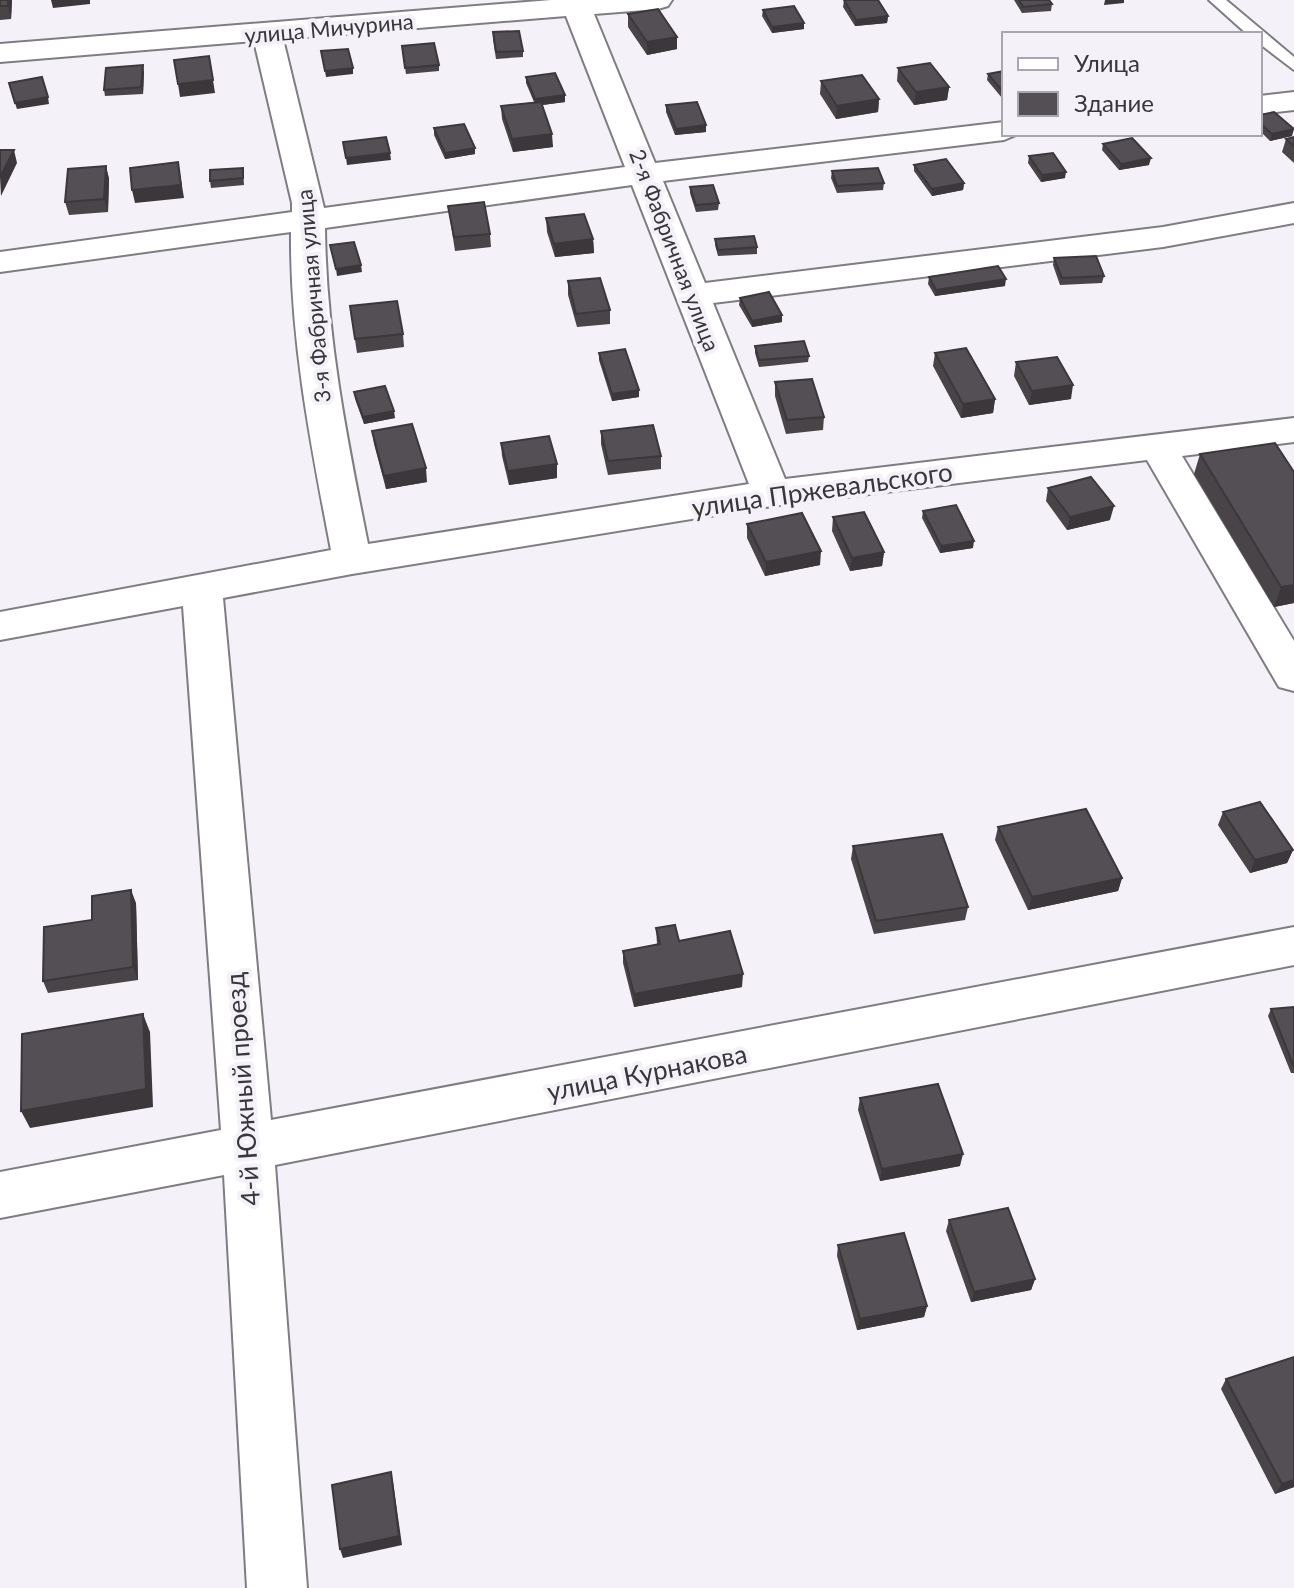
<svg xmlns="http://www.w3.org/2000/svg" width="1294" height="1588" font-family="Lato,sans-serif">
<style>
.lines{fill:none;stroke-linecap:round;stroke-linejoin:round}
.service-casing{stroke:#7f7d83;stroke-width:4}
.minor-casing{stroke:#7f7d83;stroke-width:4}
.service{fill:#fff;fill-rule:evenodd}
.minor{fill:#fff;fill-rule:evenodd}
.wall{fill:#484448}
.shaded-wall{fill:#3b373b}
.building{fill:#544f54;stroke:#3b373b;stroke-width:2}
.labels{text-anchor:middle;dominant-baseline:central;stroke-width:8;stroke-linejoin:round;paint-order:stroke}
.far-street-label{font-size:22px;fill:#38373a;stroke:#f4f1f9}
.street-label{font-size:26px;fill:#38373a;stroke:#f4f1f9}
</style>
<rect width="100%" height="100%" fill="#f4f1f9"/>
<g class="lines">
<defs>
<path id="service" d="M 1209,0 L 1226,0 L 1294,57 L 1294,70 L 1260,44 L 1260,34 L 1247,34 Z"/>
<g id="minor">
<path d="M 551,0 L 672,0 L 668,6 L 658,9 L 594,14 L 655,163 L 1004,122 L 1004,134 L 1018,134 L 1004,140 L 663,181 L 705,283 L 1163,227 L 1294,203 L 1294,223 L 1163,247 L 713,303 L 785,479 L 1294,418 L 1294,442 L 1182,456 L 1294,641 L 1294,691 L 1279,687 L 1147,460 L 772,506 L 352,574 L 223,598 L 271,1120 L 1294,927 L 1294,965 L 275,1165 L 307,1588 L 247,1588 L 224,1175 L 0,1218 L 0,1172 L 221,1130 L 183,606 L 0,640 L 0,612 L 331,550 C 311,445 290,340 291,232 L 0,272 L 0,252 L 292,212 L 292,203 L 254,41 L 0,62 L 0,44 ZM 566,16 L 625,167 L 324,208 L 283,39 ZM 632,185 L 749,484 L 368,544 C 347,439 326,335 325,228 Z"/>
<path d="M 1294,92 L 1294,110 L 1260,114 L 1260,96 Z"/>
</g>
</defs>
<use href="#service" class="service-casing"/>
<use href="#minor" class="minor-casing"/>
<use href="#service" class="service"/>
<use href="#minor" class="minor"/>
</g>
<g class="wall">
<path d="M 0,0 L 12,0 L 11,19 L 0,20 Z"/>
<path d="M 844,0 L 888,16 L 887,23 L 855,26 L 843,7 Z"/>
<path d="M 1014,0 L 1049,0 L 1052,4 L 1051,11 L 1022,13 Z"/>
<path d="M 763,10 L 804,23 L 804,29 L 772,33 L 762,16 Z"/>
<path d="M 628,14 L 677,49 L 647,55 L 628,27 Z"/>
<path d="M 493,39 L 523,51 L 523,57 L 496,59 Z"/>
<path d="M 402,46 L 439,65 L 439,71 L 406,74 Z"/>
<path d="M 898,68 L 949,87 L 947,100 L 914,105 L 897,81 Z"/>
<path d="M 1004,71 L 1004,98 L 1002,98 L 987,80 L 988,74 Z"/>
<path d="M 144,72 L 143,94 L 105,96 L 104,90 Z"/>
<path d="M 526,77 L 565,102 L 542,105 L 553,147 L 513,152 L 502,119 L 501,106 L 534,102 L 526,83 Z"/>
<path d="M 821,81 L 879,99 L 878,112 L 836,119 L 820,94 Z"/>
<path d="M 666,105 L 706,132 L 675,135 L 666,112 Z"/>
<path d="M 1260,115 L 1292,136 L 1270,141 L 1260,131 Z"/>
<path d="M 434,128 L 475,154 L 445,159 L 434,135 Z"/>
<path d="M 1294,137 L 1294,163 L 1282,152 L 1286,139 Z"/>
<path d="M 1103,144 L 1149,165 L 1119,170 L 1102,150 Z"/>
<path d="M 1029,156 L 1065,178 L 1041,182 L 1028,163 Z"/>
<path d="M 914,165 L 964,183 L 963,190 L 932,196 L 914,171 Z"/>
<path d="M 106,166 L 109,179 L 108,212 L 69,215 L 65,202 Z"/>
<path d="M 243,168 L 244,185 L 211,188 L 210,181 Z"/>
<path d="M 832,171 L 884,183 L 883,190 L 837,193 L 831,178 Z"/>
<path d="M 690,187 L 719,203 L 718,210 L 696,212 L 690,193 Z"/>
<path d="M 448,206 L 490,234 L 491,247 L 455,251 Z"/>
<path d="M 546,218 L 593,239 L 594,253 L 555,257 L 547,232 Z"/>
<path d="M 715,239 L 757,247 L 757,254 L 718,256 L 715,245 Z"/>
<path d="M 1054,258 L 1104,276 L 1102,283 L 1060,285 L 1053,265 Z"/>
<path d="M 929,277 L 1005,286 L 935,296 L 928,284 Z"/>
<path d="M 568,281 L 610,310 L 610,324 L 577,327 L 568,295 Z"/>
<path d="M 740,298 L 782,322 L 752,327 L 739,305 Z"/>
<path d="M 350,306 L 403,334 L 404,347 L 357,353 Z"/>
<path d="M 755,346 L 809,356 L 808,362 L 759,367 L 755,353 Z"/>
<path d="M 599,353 L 639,390 L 639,397 L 612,401 L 599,360 Z"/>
<path d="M 935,353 L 995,399 L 993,413 L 961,418 L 933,366 Z"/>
<path d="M 1016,362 L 1071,399 L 1029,405 L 1014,376 Z"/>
<path d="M 775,382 L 824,417 L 823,430 L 786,434 L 775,396 Z"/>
<path d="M 354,392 L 395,418 L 364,424 L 355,399 Z"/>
<path d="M 372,431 L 427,482 L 386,489 L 374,444 Z"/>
<path d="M 601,431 L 661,456 L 661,469 L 608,475 L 601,444 Z"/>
<path d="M 501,443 L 557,464 L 557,478 L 509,485 L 502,456 Z"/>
<path d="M 1200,454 L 1294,603 L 1274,607 L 1194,474 Z"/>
<path d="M 1048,488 L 1110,520 L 1067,530 L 1046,501 Z"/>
<path d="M 923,511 L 973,548 L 940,553 L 922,518 Z"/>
<path d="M 833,517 L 884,552 L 882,566 L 850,571 L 832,531 Z"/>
<path d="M 747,524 L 820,565 L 765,576 L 747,538 Z"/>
<path d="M 1223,812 L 1293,850 L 1287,863 L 1250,873 L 1218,825 Z"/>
<path d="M 998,827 L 1122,878 L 1118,891 L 1028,910 L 995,840 Z"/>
<path d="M 853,846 L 968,907 L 965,920 L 874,934 L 851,859 Z"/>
<path d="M 136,903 L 138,980 L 48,993 L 43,981 L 92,920 Z"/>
<path d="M 656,928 L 679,941 L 742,987 L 634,1007 L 623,963 L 623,951 L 657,944 Z"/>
<path d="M 1294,1007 L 1294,1073 L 1291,1073 L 1268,1016 L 1271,1009 Z"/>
<path d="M 860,1098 L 960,1166 L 880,1181 L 858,1110 Z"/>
<path d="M 949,1220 L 1035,1279 L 1031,1290 L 971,1302 L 946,1231 Z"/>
<path d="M 838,1245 L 927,1306 L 924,1317 L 857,1330 L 837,1256 Z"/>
<path d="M 1226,1379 L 1294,1487 L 1275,1494 L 1221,1389 Z"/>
</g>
<g class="shaded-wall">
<path d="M 8,0 L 12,0 L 11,19 L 8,6 Z"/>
<path d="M 51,0 L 90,0 L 90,4 L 53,8 Z"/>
<path d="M 1105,0 L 1124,0 L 1124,3 L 1104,5 Z"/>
<path d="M 888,16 L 887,23 L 855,26 L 856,20 Z"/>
<path d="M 804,23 L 804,29 L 772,33 L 772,27 Z"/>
<path d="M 677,37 L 677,49 L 647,55 L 647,42 Z"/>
<path d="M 143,65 L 144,72 L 143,94 L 141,87 Z"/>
<path d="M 353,68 L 353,74 L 326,77 L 325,71 Z"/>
<path d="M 213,80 L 215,93 L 180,97 L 178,84 Z"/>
<path d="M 949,87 L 947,100 L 914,105 L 916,92 Z"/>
<path d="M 565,95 L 565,102 L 535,106 L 535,99 Z"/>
<path d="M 48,97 L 49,104 L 17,109 L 15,103 Z"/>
<path d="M 879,99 L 878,112 L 836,119 L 837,106 Z"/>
<path d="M 706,125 L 706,132 L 675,135 L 676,129 Z"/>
<path d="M 1294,129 L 1292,136 L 1270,141 L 1272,134 Z"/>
<path d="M 552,134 L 553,147 L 513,152 L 512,139 Z"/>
<path d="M 475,148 L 475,154 L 445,159 L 445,153 Z"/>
<path d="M 14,150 L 17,163 L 1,196 L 0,177 Z"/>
<path d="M 390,153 L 391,160 L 347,165 L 346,158 Z"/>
<path d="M 1151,158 L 1149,165 L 1119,170 L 1121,164 Z"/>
<path d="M 178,162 L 184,198 L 135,203 L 132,190 Z"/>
<path d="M 106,166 L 109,179 L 108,212 L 104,199 Z"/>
<path d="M 1066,172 L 1065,178 L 1041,182 L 1042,175 Z"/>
<path d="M 964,183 L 963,190 L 932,196 L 932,189 Z"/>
<path d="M 593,239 L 594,253 L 555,257 L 554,244 Z"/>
<path d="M 361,265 L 362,272 L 337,276 L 336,269 Z"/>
<path d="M 1006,279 L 1005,286 L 935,296 L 936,290 Z"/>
<path d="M 782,315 L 782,322 L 752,327 L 752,321 Z"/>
<path d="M 1073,385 L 1071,399 L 1029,405 L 1032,391 Z"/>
<path d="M 639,390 L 639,397 L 612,401 L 612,394 Z"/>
<path d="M 995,399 L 993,413 L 961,418 L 963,404 Z"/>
<path d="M 394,411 L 395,418 L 364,424 L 363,417 Z"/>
<path d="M 557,464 L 557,478 L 509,485 L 508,471 Z"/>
<path d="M 426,468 L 427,482 L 386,489 L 384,476 Z"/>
<path d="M 1114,506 L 1110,520 L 1067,530 L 1070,517 Z"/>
<path d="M 974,541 L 973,548 L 940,553 L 941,546 Z"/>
<path d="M 821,551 L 820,565 L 765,576 L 766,562 Z"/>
<path d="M 884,552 L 882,566 L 850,571 L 852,558 Z"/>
<path d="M 1294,585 L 1294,603 L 1274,607 L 1281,587 Z"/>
<path d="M 1293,850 L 1287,863 L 1250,873 L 1255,860 Z"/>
<path d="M 1122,878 L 1118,891 L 1028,910 L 1032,897 Z"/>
<path d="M 131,890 L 136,903 L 138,980 L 133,967 Z"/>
<path d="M 743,974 L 742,987 L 634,1007 L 634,994 Z"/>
<path d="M 143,1014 L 150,1032 L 153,1107 L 30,1128 L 21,1111 Z"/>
<path d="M 963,1154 L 960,1166 L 880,1181 L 882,1169 Z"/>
<path d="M 1035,1279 L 1031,1290 L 971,1302 L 974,1292 Z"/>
<path d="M 927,1306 L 924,1317 L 857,1330 L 860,1319 Z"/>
<path d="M 391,1472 L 393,1482 L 402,1545 L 343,1558 L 340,1549 Z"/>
<path d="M 1294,1480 L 1294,1487 L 1275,1494 L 1282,1484 Z"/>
</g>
<g class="building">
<rect x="0" y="0" width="8" height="6"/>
<path d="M 844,0 L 878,0 L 888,16 L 856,20 Z"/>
<path d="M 1019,0 L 1049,0 L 1052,4 L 1023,7 Z"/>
<path d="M 794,6 L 804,23 L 772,27 L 763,10 Z"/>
<path d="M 658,9 L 677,37 L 647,42 L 628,14 Z"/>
<path d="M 519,31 L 523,51 L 496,52 L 493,32 Z"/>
<path d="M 434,43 L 439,65 L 405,68 L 402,46 Z"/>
<path d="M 348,49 L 353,68 L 325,71 L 321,51 Z"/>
<path d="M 209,56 L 213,80 L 178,84 L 174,60 Z"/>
<path d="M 930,63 L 949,87 L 916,92 L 898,68 Z"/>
<path d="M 143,65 L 141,87 L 104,90 L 106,68 Z"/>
<path d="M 1004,71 L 1004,91 L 1003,92 L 988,74 Z"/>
<path d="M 555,73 L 565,95 L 535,99 L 526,77 Z"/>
<path d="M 862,75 L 879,99 L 837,106 L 821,81 Z"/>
<path d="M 42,77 L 48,97 L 15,103 L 9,83 Z"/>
<path d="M 541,102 L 552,134 L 512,139 L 501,106 Z"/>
<path d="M 697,102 L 706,125 L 676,129 L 666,105 Z"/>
<path d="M 1274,112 L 1294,129 L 1272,134 L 1260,123 L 1260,115 Z"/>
<path d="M 464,124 L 475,148 L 445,153 L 434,128 Z"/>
<path d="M 386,137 L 390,153 L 346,158 L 343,142 Z"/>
<path d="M 1294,137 L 1294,146 L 1286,139 Z"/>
<path d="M 1132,138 L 1151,158 L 1121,164 L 1103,144 Z"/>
<path d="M 0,150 L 14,150 L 0,177 Z"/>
<path d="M 1053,153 L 1066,172 L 1042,175 L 1029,156 Z"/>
<path d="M 946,159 L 964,183 L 932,189 L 914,165 Z"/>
<path d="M 178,162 L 181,185 L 132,190 L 130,168 Z"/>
<path d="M 106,166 L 104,199 L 65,202 L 68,169 Z"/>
<path d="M 243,168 L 243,178 L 210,181 L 210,170 Z"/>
<path d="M 878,168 L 884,183 L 837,186 L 832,171 Z"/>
<path d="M 713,185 L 719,203 L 696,205 L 690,187 Z"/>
<path d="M 484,202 L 490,234 L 454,237 L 448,206 Z"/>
<path d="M 584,214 L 593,239 L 554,244 L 546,218 Z"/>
<path d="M 754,236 L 757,247 L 718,250 L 715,239 Z"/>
<path d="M 354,242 L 361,265 L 336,269 L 330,245 Z"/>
<path d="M 1096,256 L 1104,276 L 1062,278 L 1054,258 Z"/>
<path d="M 998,266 L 1006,279 L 936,290 L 929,277 Z"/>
<path d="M 600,278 L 610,310 L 576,314 L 568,281 Z"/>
<path d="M 769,292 L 782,315 L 752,321 L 740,298 Z"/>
<path d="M 397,301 L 403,334 L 355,339 L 350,306 Z"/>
<path d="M 804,341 L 809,356 L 759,360 L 755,346 Z"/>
<path d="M 966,348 L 995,399 L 963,404 L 935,353 Z"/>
<path d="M 625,349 L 639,390 L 612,394 L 599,353 Z"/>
<path d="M 1057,357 L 1073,385 L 1032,391 L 1016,362 Z"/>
<path d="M 812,379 L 824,417 L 787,420 L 775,382 Z"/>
<path d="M 385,386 L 394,411 L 363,417 L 354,392 Z"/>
<path d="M 412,424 L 426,468 L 384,476 L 372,431 Z"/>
<path d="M 653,425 L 661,456 L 608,461 L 601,431 Z"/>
<path d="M 549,436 L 557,464 L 508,471 L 501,443 Z"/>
<path d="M 1275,443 L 1294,472 L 1294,585 L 1281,587 L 1200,454 Z"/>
<path d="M 1091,477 L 1114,506 L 1070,517 L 1048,488 Z"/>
<path d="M 956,505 L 974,541 L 941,546 L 923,511 Z"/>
<path d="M 864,512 L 884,552 L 852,558 L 833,517 Z"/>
<path d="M 802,513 L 821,551 L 766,562 L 747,524 Z"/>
<path d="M 1260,802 L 1293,850 L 1255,860 L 1223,812 Z"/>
<path d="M 1086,809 L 1122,878 L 1032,897 L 998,827 Z"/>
<path d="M 942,834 L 968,907 L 876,921 L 853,846 Z"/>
<path d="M 131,890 L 133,967 L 43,981 L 44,927 L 92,920 L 92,896 Z"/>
<path d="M 675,925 L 679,941 L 730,931 L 743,974 L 634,994 L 623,951 L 660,944 L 656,928 Z"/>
<path d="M 1294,1007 L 1294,1067 L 1271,1009 Z"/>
<path d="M 143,1014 L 146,1089 L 21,1111 L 22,1034 Z"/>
<path d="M 938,1084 L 963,1154 L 882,1169 L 860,1098 Z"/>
<path d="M 1008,1208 L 1035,1279 L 974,1292 L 949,1220 Z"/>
<path d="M 904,1233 L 927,1306 L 860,1319 L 838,1245 Z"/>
<path d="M 1294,1357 L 1294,1480 L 1282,1484 L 1226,1379 Z"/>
<path d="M 391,1472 L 399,1536 L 340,1549 L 332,1485 Z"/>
</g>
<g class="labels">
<g class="far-street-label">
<text transform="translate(329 28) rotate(-5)">улица Мичурина</text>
<text transform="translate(675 250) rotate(69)">2-я Фабричная улица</text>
<text transform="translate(313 296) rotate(-95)">3-я Фабричная улица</text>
</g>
<g class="street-label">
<text transform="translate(822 489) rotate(-8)">улица Пржевальского</text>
<text transform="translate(647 1072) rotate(-11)">улица Курнакова</text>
<text transform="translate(242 1089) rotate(-94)">4-й Южный проезд</text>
</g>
</g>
<rect x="1002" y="32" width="260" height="104" fill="#f4f1f9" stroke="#a9a7ad" stroke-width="2"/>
<rect x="1018" y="58" width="40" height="12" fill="#ffffff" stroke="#a9a7ad" stroke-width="2"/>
<text x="1074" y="72" font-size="24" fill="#38373a">Улица</text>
<rect x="1018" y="92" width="40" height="24" fill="#544f54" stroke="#a9a7ad" stroke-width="2"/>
<text x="1074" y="112" font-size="24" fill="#38373a">Здание</text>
</svg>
